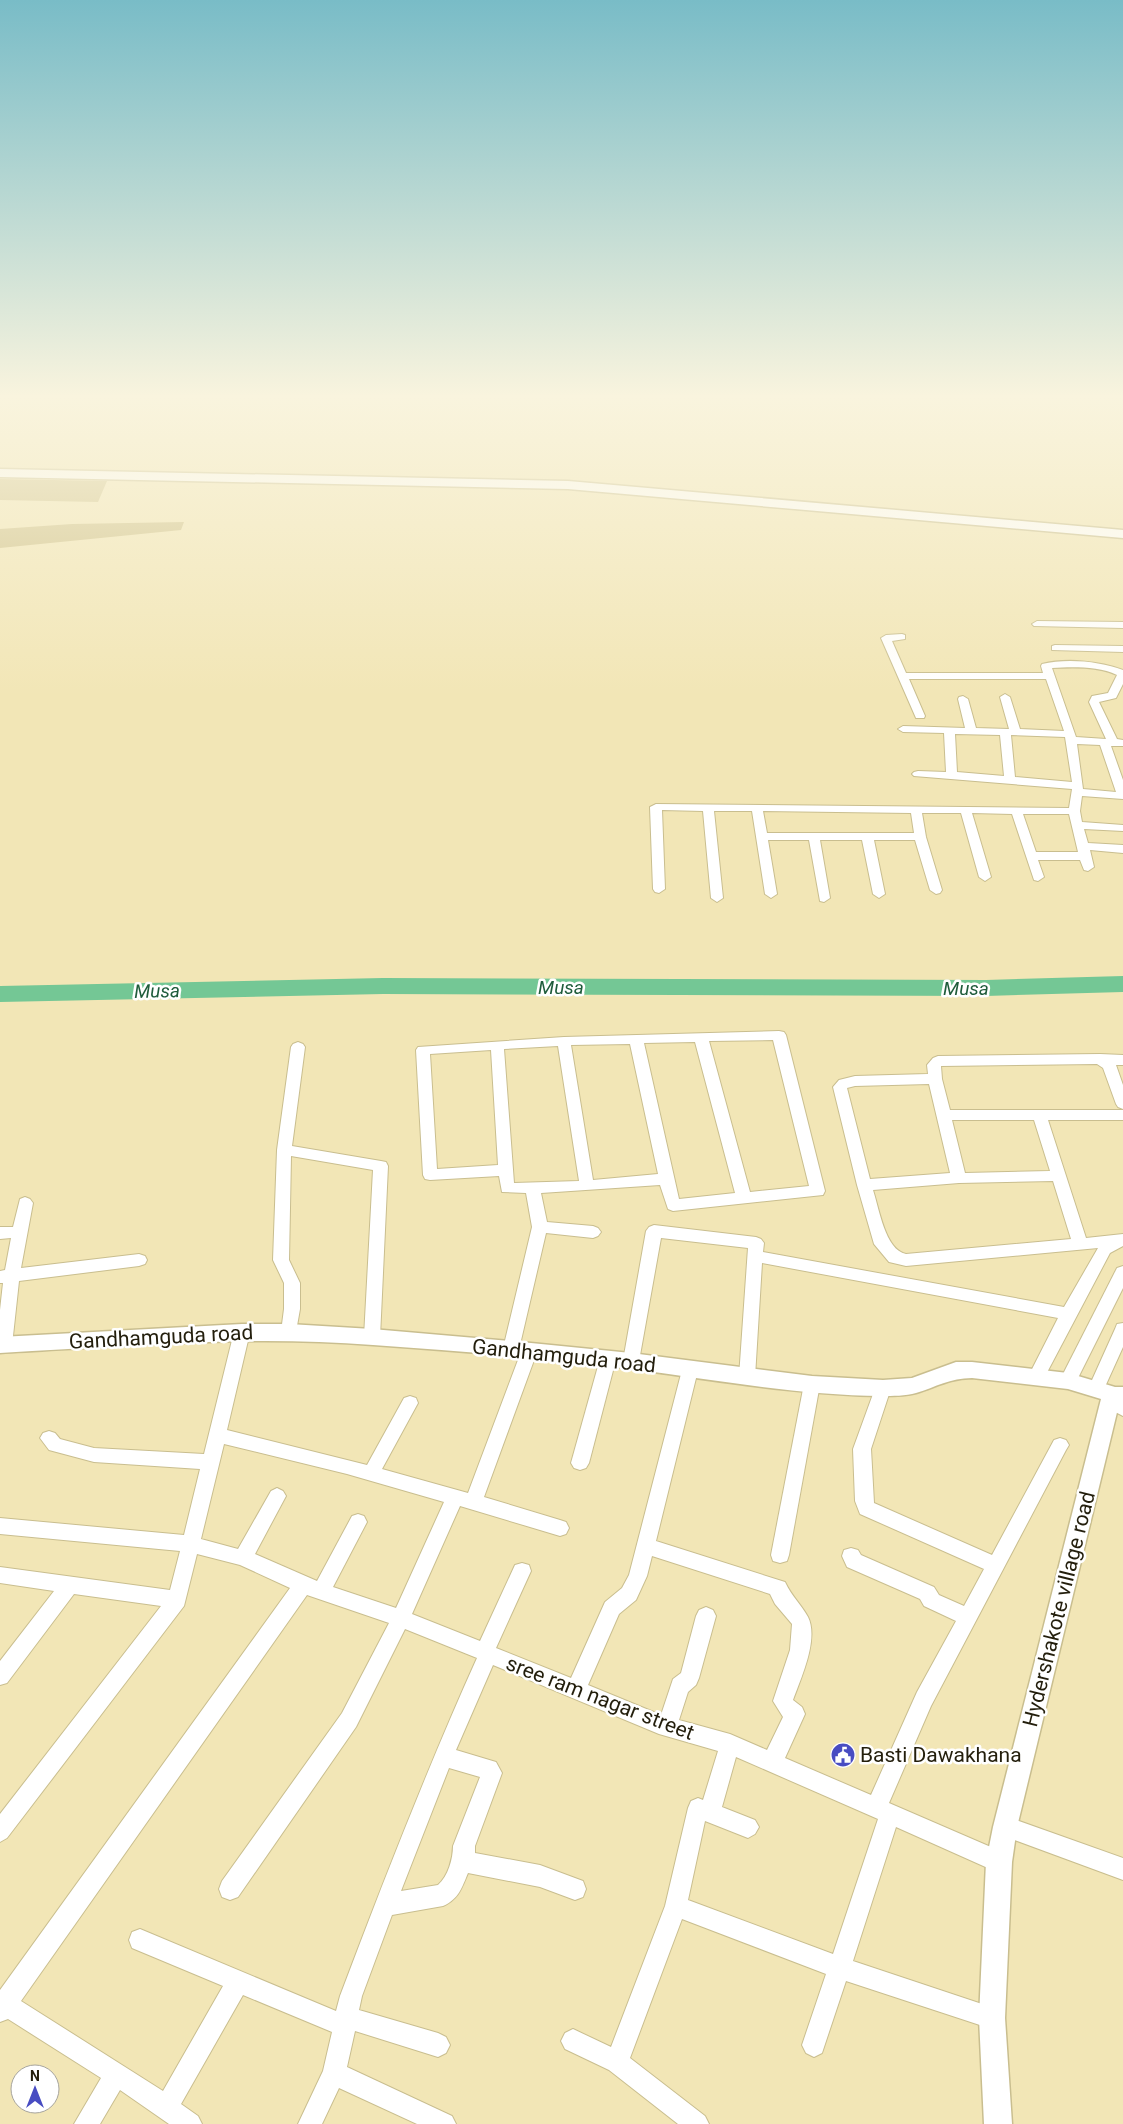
<svg xmlns="http://www.w3.org/2000/svg" width="1123" height="2124" font-family="Roboto,sans-serif">
<style>
.green{fill:#cfc188}
.lines{fill:none;stroke-linecap:round;stroke-linejoin:round}
.river{fill:#74c795;fill-rule:evenodd}
.minor-casing{stroke:#c9be8f;stroke-width:2}
.tertiary-casing{stroke:#c9be8f;stroke-width:3}
.primary-casing{stroke:#c9be8f;stroke-width:3}
.minor{fill:#fff;fill-rule:evenodd}
.tertiary{fill:#fff;fill-rule:evenodd}
.primary{fill:#fff;fill-rule:evenodd}
.labels{text-anchor:middle;dominant-baseline:central;stroke-width:5;stroke-linejoin:round;paint-order:stroke}
.water-label{font-size:19px;font-style:italic;fill:#1f5c3b;stroke:#fff}
.near-street-label{font-size:21px;fill:#231e0c;stroke:#fff}
.near-poi-label{font-size:21px;fill:#231e0c;stroke:#fff;text-anchor:start}
</style>
<rect width="100%" height="100%" fill="#f2e6b6"/>
<g class="green">
<path d="M 0,479 L 107,481 L 98,502 L 0,500 Z"/>
<path d="M 184,522 L 181,530 L 0,548 L 0,529 L 72,524 Z"/>
</g>
<g class="lines">
<path class="river" d="M 1123,976 L 1123,992 L 986,996 L 383,994 L 0,1002 L 0,986 L 383,978 L 986,980 Z"/>
<defs>
<g id="minor">
<path d="M 1037,621 L 1123,622 L 1123,628 L 1034,626 L 1032,624 Z"/>
<path d="M 902,634 L 905,635 L 905,639 L 892,641 L 906,673 L 1043,673 L 1041,666 L 1042,664 C 1066,658 1100,661 1123,670 L 1123,684 L 1116,698 L 1099,702 L 1117,739 L 1123,740 L 1123,746 L 1111,746 L 1123,780 L 1123,799 L 1082,796 L 1080,811 L 1082,822 L 1123,825 L 1123,831 L 1084,829 L 1088,843 L 1123,845 L 1123,853 L 1090,850 L 1094,867 L 1088,871 L 1084,870 L 1080,860 L 1038,860 L 1044,877 L 1038,881 L 1034,880 L 1012,814 L 972,813 L 991,877 L 985,881 L 979,877 L 961,813 L 922,813 L 926,837 L 942,890 L 940,893 L 936,894 L 930,890 L 915,840 L 874,840 L 885,894 L 879,898 L 873,894 L 862,840 L 820,840 L 830,898 L 824,902 L 820,901 L 809,840 L 768,840 L 777,894 L 771,898 L 765,894 L 752,811 L 714,811 L 723,898 L 717,902 L 711,898 L 703,811 L 662,810 L 665,889 L 659,893 L 655,892 L 653,889 L 650,807 L 656,804 L 1069,808 L 1072,789 L 914,776 L 912,774 L 914,772 L 918,771 L 946,772 L 944,733 L 903,732 L 898,729 L 903,726 L 965,728 L 958,699 L 959,697 L 963,696 L 968,699 L 976,728 L 1009,729 L 1000,697 L 1005,694 L 1010,697 L 1020,729 L 1064,731 L 1046,679 L 909,679 L 925,716 L 924,718 L 916,718 L 881,638 L 886,635 ZM 1052,668 C 1072,667 1098,666 1117,675 L 1108,693 L 1092,696 L 1089,702 L 1106,739 L 1076,737 ZM 955,734 L 1000,735 L 1004,776 L 957,772 ZM 1011,735 L 1065,737 L 1072,782 L 1015,777 ZM 1077,744 L 1100,745 L 1116,792 L 1083,789 ZM 763,811 L 911,813 L 914,833 L 767,833 ZM 1023,814 L 1069,814 L 1078,852 L 1036,852 Z"/>
<path d="M 1055,645 L 1123,646 L 1123,652 L 1052,650 L 1052,646 Z"/>
<path d="M 779,1031 L 784,1032 L 786,1035 L 825,1191 L 823,1195 L 673,1211 L 668,1209 L 660,1185 L 541,1193 L 547,1222 L 593,1226 L 598,1228 L 601,1232 L 598,1236 L 593,1238 L 546,1233 L 519,1349 L 517,1354 L 511,1356 L 505,1354 L 503,1349 L 532,1227 L 526,1193 L 502,1192 L 499,1176 L 430,1180 L 425,1179 L 423,1175 L 416,1050 L 418,1047 L 564,1037 ZM 773,1040 L 809,1186 L 750,1192 L 709,1041 ZM 695,1042 L 735,1193 L 679,1199 L 644,1043 ZM 630,1044 L 658,1174 L 593,1180 L 571,1045 ZM 558,1046 L 579,1181 L 514,1183 L 504,1049 ZM 491,1050 L 498,1165 L 437,1169 L 430,1054 Z"/>
<path d="M 298,1042 L 303,1044 L 305,1047 L 292,1146 L 381,1161 L 386,1162 L 388,1166 L 380,1337 L 378,1342 L 372,1344 L 366,1342 L 364,1337 L 373,1170 L 291,1156 L 289,1260 L 300,1283 L 300,1309 L 295,1337 L 289,1338 L 283,1337 L 281,1332 L 284,1309 L 284,1283 L 273,1260 L 277,1150 L 291,1047 L 293,1044 Z"/>
<path d="M 1100,1054 L 1123,1055 L 1123,1065 L 1116,1065 L 1123,1085 L 1123,1109 L 1118,1107 L 1116,1104 L 1103,1068 L 1097,1064 L 941,1066 L 942,1079 L 950,1110 L 1123,1110 L 1123,1120 L 1048,1120 L 1086,1238 L 1123,1234 L 1123,1246 L 1110,1253 L 1042,1382 L 1036,1384 L 1030,1382 L 1028,1377 L 1058,1318 L 762,1263 L 755,1377 L 753,1382 L 747,1384 L 741,1382 L 739,1377 L 748,1248 L 661,1238 L 639,1361 L 637,1366 L 631,1368 L 625,1366 L 623,1361 L 646,1231 L 649,1227 L 654,1225 L 756,1237 L 761,1239 L 764,1243 L 763,1252 L 1064,1307 L 1098,1248 L 906,1266 L 889,1262 L 874,1244 L 857,1185 L 833,1087 L 839,1080 L 855,1076 L 928,1074 L 927,1065 L 933,1058 L 938,1056 ZM 929,1084 L 950,1173 L 870,1179 L 847,1088 L 855,1086 ZM 952,1120 L 1034,1120 L 1050,1171 L 965,1173 ZM 1053,1181 L 1071,1239 L 906,1254 C 885,1250 879,1208 873,1190 L 959,1183 Z"/>
<path d="M 25,1197 L 30,1199 L 33,1203 L 21,1268 L 139,1254 L 145,1256 L 147,1260 L 145,1264 L 139,1266 L 19,1281 L 12,1345 L 10,1350 L 4,1352 L 0,1350 L 0,1310 L 3,1283 L 0,1283 L 0,1271 L 5,1270 L 11,1238 L 0,1239 L 0,1227 L 13,1227 L 20,1199 Z"/>
<path d="M 1123,1266 L 1123,1288 L 1074,1386 L 1068,1388 L 1062,1386 L 1060,1381 L 1062,1376 L 1117,1268 Z"/>
<path d="M 1123,1323 L 1123,1347 L 1104,1389 L 1102,1394 L 1096,1396 L 1090,1394 L 1088,1389 L 1115,1329 L 1117,1324 Z"/>
<path d="M 242,1326 L 248,1327 L 250,1332 L 227,1430 L 367,1465 L 404,1398 L 410,1396 L 416,1398 L 418,1403 L 382,1469 L 468,1493 L 521,1352 L 523,1347 L 529,1345 L 535,1347 L 537,1352 L 484,1497 L 560,1520 L 566,1522 L 569,1528 L 566,1534 L 560,1536 L 460,1506 L 412,1614 L 480,1641 L 515,1565 L 522,1563 L 529,1565 L 531,1571 L 496,1648 L 571,1678 L 605,1602 L 622,1588 L 629,1575 L 682,1370 L 684,1365 L 690,1363 L 696,1365 L 698,1370 L 656,1541 L 785,1582 C 792,1597 801,1604 808,1617 C 819,1639 801,1678 793,1700 L 802,1707 L 805,1714 L 785,1758 L 871,1795 L 917,1692 L 956,1621 L 924,1606 L 920,1599 L 847,1567 L 842,1556 L 844,1550 L 851,1548 L 858,1550 L 861,1555 L 934,1587 L 939,1595 L 964,1606 L 984,1569 L 860,1514 L 855,1501 L 853,1449 L 877,1383 L 883,1381 L 889,1383 L 891,1388 L 871,1449 L 874,1503 L 992,1555 L 1054,1440 L 1060,1438 L 1066,1440 L 1069,1445 L 1066,1450 L 931,1706 L 889,1803 L 1007,1854 L 1010,1862 L 1007,1870 L 999,1873 L 896,1827 L 853,1961 L 1000,2010 L 1003,2018 L 1000,2026 L 992,2029 L 846,1981 L 822,2053 L 814,2057 L 806,2053 L 802,2045 L 826,1974 L 682,1919 L 630,2058 L 705,2116 L 709,2124 L 678,2124 L 609,2070 L 565,2049 L 561,2041 L 565,2033 L 573,2029 L 611,2047 L 665,1906 L 688,1808 L 691,1801 L 698,1798 L 703,1800 L 718,1751 L 659,1734 L 493,1665 L 456,1750 L 496,1762 L 502,1773 L 475,1846 L 475,1853 L 540,1865 L 583,1881 L 586,1889 L 583,1897 L 575,1900 L 540,1887 L 468,1873 C 462,1887 459,1899 443,1906 L 392,1915 L 362,1996 L 359,2010 L 438,2033 L 446,2037 L 450,2045 L 446,2053 L 438,2057 L 355,2031 L 347,2067 L 452,2116 L 456,2124 L 417,2124 L 339,2088 L 322,2124 L 298,2124 L 323,2071 L 332,2032 L 243,1995 L 181,2104 L 198,2116 L 202,2124 L 169,2124 L 120,2090 L 100,2124 L 74,2124 L 101,2078 L 8,2019 L 0,2022 L 0,1990 L 290,1588 L 240,1565 L 197,1554 L 184,1606 L 7,1838 L 0,1842 L 0,1814 L 161,1606 L 74,1594 L 7,1683 L 0,1685 L 0,1661 L 54,1591 L 0,1583 L 0,1567 L 170,1590 L 180,1551 L 0,1534 L 0,1518 L 184,1535 L 200,1469 L 94,1462 L 49,1450 L 40,1438 L 43,1433 L 49,1431 L 55,1433 L 60,1439 L 94,1448 L 204,1454 L 234,1332 L 236,1327 ZM 224,1444 L 347,1474 L 444,1502 L 396,1608 L 333,1587 L 367,1522 L 364,1516 L 358,1514 L 352,1516 L 317,1581 L 255,1554 L 286,1496 L 283,1491 L 277,1488 L 271,1491 L 238,1549 L 201,1539 ZM 652,1556 L 770,1594 L 775,1604 L 792,1624 L 790,1650 L 773,1701 L 783,1717 L 767,1750 L 730,1734 L 679,1720 L 688,1692 L 696,1685 L 699,1678 L 716,1616 L 713,1610 L 706,1607 L 699,1610 L 696,1616 L 681,1673 L 673,1679 L 661,1715 L 588,1685 L 619,1614 L 636,1600 L 647,1576 ZM 307,1595 L 389,1623 L 342,1713 L 222,1881 L 219,1889 L 222,1897 L 230,1900 L 238,1897 L 356,1727 L 405,1629 L 477,1658 C 427,1769 383,1882 340,1996 L 336,2011 L 140,1929 L 132,1932 L 129,1940 L 132,1948 L 223,1986 L 163,2091 L 21,2001 ZM 736,1757 L 878,1819 L 833,1954 L 688,1900 L 705,1821 L 748,1838 L 755,1834 L 759,1827 L 755,1820 L 722,1807 ZM 449,1768 L 480,1777 L 453,1846 C 453,1859 448,1876 438,1885 L 401,1891 Z"/>
<path d="M 608,1352 L 614,1354 L 616,1359 L 589,1463 L 586,1468 L 580,1470 L 574,1468 L 571,1463 L 600,1359 L 602,1354 Z"/>
<path d="M 812,1377 L 818,1379 L 820,1384 L 789,1555 L 787,1561 L 780,1563 L 773,1561 L 771,1555 L 804,1384 L 806,1379 Z"/>
<path d="M 1110,1394 L 1123,1400 L 1123,1416 L 1104,1406 L 1102,1401 L 1104,1396 Z"/>
<path d="M 1005,1816 L 1123,1858 L 1123,1880 L 998,1834 L 994,1827 L 998,1820 Z"/>
</g>
<path id="tertiary" d="M 242,1324 L 289,1324 L 372,1329 L 511,1341 L 631,1353 L 812,1376 L 883,1380 L 912,1378 L 956,1362 L 972,1362 L 1068,1373 L 1115,1387 L 1123,1387 L 1123,1403 L 1119,1404 L 1017,1827 L 1012,1862 L 1005,2018 L 1012,2124 L 984,2124 L 979,2018 L 986,1862 L 993,1827 L 1101,1399 L 1068,1389 L 972,1378 C 950,1378 936,1387 916,1393 C 906,1396 892,1396 882,1396 C 798,1395 715,1380 632,1369 C 547,1358 459,1351 373,1345 C 248,1335 125,1346 0,1353 L 0,1337 Z"/>
<path id="primary" d="M 0,469 L 568,481 L 1123,530 L 1123,538 L 568,489 L 0,477 Z"/>
</defs>
<use href="#minor" class="minor-casing"/>
<use href="#tertiary" class="tertiary-casing"/>
<use href="#primary" class="primary-casing"/>
<use href="#minor" class="minor"/>
<use href="#tertiary" class="tertiary"/>
<use href="#primary" class="primary"/>
</g>
<linearGradient id="sky" x2="0" y2="1"><stop stop-color="#79bcc7"/><stop offset="0.57" stop-color="#f9f4de"/><stop offset="1" stop-color="#f9f4de" stop-opacity="0"/></linearGradient>
<rect width="1123" height="695" fill="url(#sky)"/>
<defs>
<symbol id="civic-disc" viewBox="-11 -11 22 22"><circle r="9.5" fill="#484cc2" stroke="#fff"/><path d="M-.6-6.5H3V-4.5H.6V-3L4-1V1h2V6H-6V1h2V-1L-.6-3ZM-1.2 2.5V6h2.4V2.5Z" fill="#fff"/></symbol>
</defs>
<g fill-rule="evenodd">
<use href="#civic-disc" x="829" y="1741" width="28" height="28"/>
</g>
<g class="labels">
<g class="water-label">
<text x="561" y="987">Musa</text>
<text x="966" y="988">Musa</text>
<text transform="translate(157 991) rotate(-1)">Musa</text>
</g>
<g class="near-street-label">
<text transform="translate(161 1337) rotate(-3)">Gandhamguda road</text>
<text transform="translate(564 1356) rotate(6)">Gandhamguda road</text>
<text transform="translate(1059 1609) rotate(-76)">Hydershakote village road</text>
<text transform="translate(600 1698) rotate(21)">sree ram nagar street</text>
</g>
<g class="near-poi-label">
<text x="860" y="1755">Basti Dawakhana</text>
</g>
</g>
<g transform="translate(35 2089)"><circle r="24" fill="#ffffff" stroke="#a7a59e"/>
<path d="M0-4L9 19L0 12L-9 19Z" fill="#484cc2"/>
<text y="-8" font-size="14" font-weight="bold" text-anchor="middle" fill="#231e0c">N</text>
</g>
</svg>
